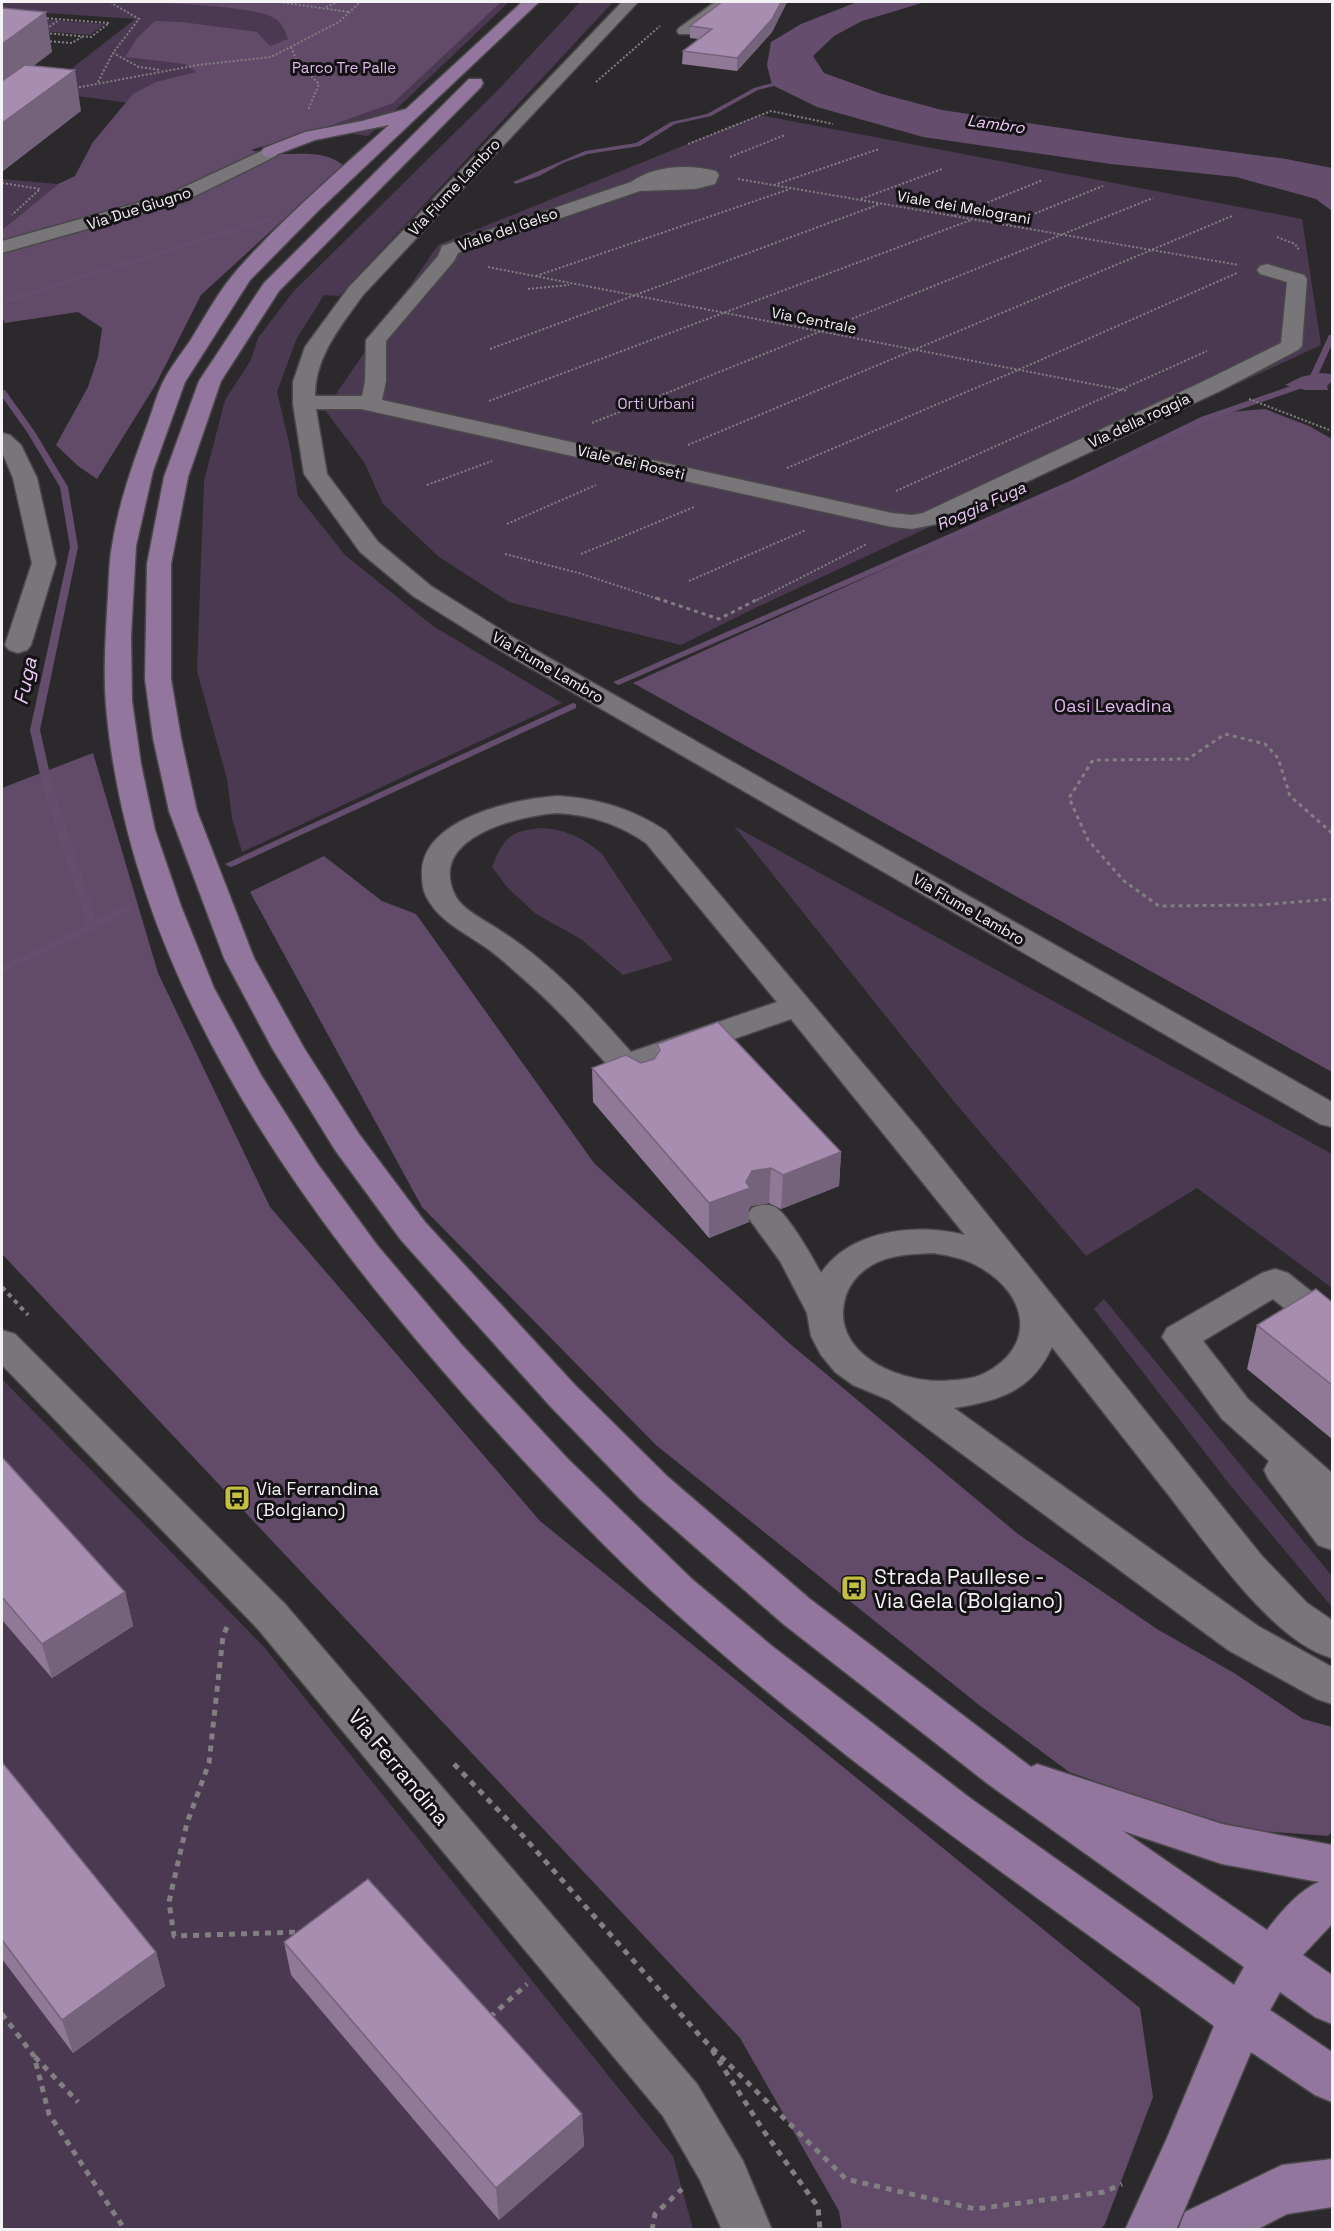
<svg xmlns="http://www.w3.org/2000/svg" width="1334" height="2231" font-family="'Space Grotesk',sans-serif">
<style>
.green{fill:#4a3950}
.forest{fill:#624a69}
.water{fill:#654d6d}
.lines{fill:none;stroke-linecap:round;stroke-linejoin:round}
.stream{fill:#654d6d;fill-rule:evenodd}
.minor-casing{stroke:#4a484b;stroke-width:3}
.major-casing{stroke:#4a484b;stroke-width:3}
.path-far3{stroke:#817f82;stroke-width:2;stroke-dasharray:2 2;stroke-linecap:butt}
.path-far2{stroke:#817f82;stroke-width:3;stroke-dasharray:4 4;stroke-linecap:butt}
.path-far1{stroke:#817f82;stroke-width:4;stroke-dasharray:4.5 4.5;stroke-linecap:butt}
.path{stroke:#817f82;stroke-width:5;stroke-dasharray:6 6;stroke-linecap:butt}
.minor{fill:#79767a;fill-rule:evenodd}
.major{fill:#93769d;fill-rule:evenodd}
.wall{fill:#907997}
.shaded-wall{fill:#75637b}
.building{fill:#a78db0;stroke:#75637b;stroke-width:1.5}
.labels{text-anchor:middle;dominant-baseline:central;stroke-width:6;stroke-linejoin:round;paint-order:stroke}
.far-park-label{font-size:15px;fill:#e1b7ee;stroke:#141214}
.far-street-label{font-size:15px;fill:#f4f2f4;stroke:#141214}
.far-water-label{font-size:16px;font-style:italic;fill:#edcbf8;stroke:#141214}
.park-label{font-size:18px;fill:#e1b7ee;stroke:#141214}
.poi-label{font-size:18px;fill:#f4f2f4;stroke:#141214;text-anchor:start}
.water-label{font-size:20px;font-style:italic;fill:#edcbf8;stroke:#141214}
.near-poi-label{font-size:21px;fill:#f4f2f4;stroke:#141214;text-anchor:start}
.near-street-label{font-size:21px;fill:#f4f2f4;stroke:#141214}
</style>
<rect width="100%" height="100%" fill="#2c292d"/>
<g class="green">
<path d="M 2,2 L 509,2 L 368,136 L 56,93 L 35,97 L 135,19 L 2,10 Z"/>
<path d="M 580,2 L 613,2 L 339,296 L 324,295 L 297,338 L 277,392 L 290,447 L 298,496 L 345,555 L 433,626 L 562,703 L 242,852 L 232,818 L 227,779 L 197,671 L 204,481 L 225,400 L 251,360 L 258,338 L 293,292 L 497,91 Z"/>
<path d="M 2,16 L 105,24 L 90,35 L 2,28 Z"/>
<path d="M 759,115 L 1302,219 L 1321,345 L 755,608 L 681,645 L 509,602 L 439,557 L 383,504 L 364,462 L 325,410 L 438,245 Z"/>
<path d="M 2,179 L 58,184 L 2,230 Z"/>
<path d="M 734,826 L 1332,1154 L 1332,1288 L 1197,1188 L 1086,1256 L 956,1104 Z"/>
<path d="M 543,828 C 568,830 583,838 602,854 L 673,960 L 623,975 L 581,939 L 536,914 L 507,887 L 492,867 C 503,838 511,830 543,828 Z"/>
<path d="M 1104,1299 L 1332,1576 L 1332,1607 L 1230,1485 L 1094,1309 Z"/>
<path d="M 2,1379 L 263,1646 L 673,2156 L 693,2229 L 2,2229 Z"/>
</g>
<g class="forest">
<path d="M 147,2 L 501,2 L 393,103 L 324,128 L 251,150 C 281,161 317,144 343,165 L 201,295 L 156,384 L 97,479 L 78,466 L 56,445 L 88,387 L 98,357 L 102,328 L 78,312 L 5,323 L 2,318 L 2,230 L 58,184 L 75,176 L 93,142 L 133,94 L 156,82 L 196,72 L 185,64 L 125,57 L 137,38 L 155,21 L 182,22 L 257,32 L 270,46 L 288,39 C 285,30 281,21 272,17 C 250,6 175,4 147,2 Z"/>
<path d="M 1265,409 L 1309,426 L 1332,439 L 1332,1072 L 633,683 L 1100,471 L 1217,413 Z"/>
<path d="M 93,753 L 158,973 L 270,1207 L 540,1521 L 1140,2008 L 1153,2097 L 1105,2224 L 1101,2229 L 842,2229 L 839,2211 L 740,2038 L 2,1254 L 2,788 Z"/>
<path d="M 324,856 L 382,901 L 416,914 L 594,1163 L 789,1343 L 1018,1534 L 1157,1629 L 1234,1673 L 1303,1719 L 1332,1727 L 1332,1832 L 1328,1836 L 1231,1829 L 1069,1772 L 979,1705 L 656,1445 L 422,1207 L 250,892 Z"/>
</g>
<g class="water">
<path d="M 857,2 L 925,2 L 862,21 L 834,36 L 813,56 L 824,73 L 882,94 L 942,110 L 1128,138 L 1286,159 L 1332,168 L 1332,211 L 1316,199 L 1236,177 L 1111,164 L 923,137 L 817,107 L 772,85 L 767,65 L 771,42 L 801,24 Z"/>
<path d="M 1319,373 L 1332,374 L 1332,381 L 1327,386 L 1328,390 L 1305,390 L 1285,385 L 1301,377 Z"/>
</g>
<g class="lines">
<g class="stream">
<path d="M 787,79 L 789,82 L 758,90 L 711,116 L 675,124 L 640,146 L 588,154 L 565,162 L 539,176 L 516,184 L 513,182 L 585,151 L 636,143 L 671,122 L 707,114 L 754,88 Z"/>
<path d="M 270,217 L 272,218 L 272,220 L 2,304 L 2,300 Z"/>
<path d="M 1329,335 L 1332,335 L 1332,344 L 1314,384 L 1207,421 L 1078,484 L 621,684 L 618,685 L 613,682 L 1072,480 L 1201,417 L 1308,380 Z"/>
<path d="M 2,390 L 5,390 L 35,432 L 68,487 L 78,547 L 40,730 L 53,788 L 96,920 L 126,905 L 130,904 L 135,907 L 97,928 L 2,973 L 2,966 L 87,925 L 43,788 L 30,730 L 70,547 L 60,487 L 27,432 L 2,397 Z"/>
<path d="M 573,703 L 576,704 L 576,708 L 234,866 L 230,867 L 225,864 Z"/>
</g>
<defs>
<g id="minor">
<path d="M 622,2 L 638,2 L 363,295 C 341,326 315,356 315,396 L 362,396 L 365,381 L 366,340 L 438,256 L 442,246 L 631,182 C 655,165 689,164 716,171 L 719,175 L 715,184 L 695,189 L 640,191 L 458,253 L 454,261 L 386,341 L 386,381 L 382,400 L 892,513 L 912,515 L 923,513 L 1206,380 L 1281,343 L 1287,282 L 1260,274 L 1257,270 L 1260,266 L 1267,264 L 1304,275 L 1307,279 L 1302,346 L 1298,350 L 1222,390 L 937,524 L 912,529 L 892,527 L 361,409 L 316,409 L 327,474 L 378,542 L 431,586 L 514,638 L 1332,1102 L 1332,1127 L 1320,1124 L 496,648 L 413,596 L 360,552 L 304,474 L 293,404 L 293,382 L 305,347 L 349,287 Z"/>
<path d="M 715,2 L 732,2 L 691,34 L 679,34 L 677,31 L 679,28 Z"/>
<path d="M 270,147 L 276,148 L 279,152 L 276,156 L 183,202 L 2,253 L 2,241 L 169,194 Z"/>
<path d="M 2,433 L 10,435 L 21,445 L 37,478 L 56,563 L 31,645 L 27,650 L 18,653 L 9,650 L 5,645 L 32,563 L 13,478 L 2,452 Z"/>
<path d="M 557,796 C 597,798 633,809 666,831 L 920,1131 L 1262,1556 L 1307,1603 L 1332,1620 L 1332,1658 C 1270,1641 1203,1538 1163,1488 C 1126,1441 1089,1394 1052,1347 C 1032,1391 999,1401 954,1408 L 1258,1626 L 1332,1667 L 1332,1704 L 1317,1699 L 1228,1650 L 889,1400 L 853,1385 L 835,1372 L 821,1355 L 811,1336 L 807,1313 L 780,1261 L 747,1216 L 752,1208 C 760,1205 767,1203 775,1207 C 788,1214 813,1258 821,1273 C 851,1229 918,1223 965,1235 L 791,1019 L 647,1069 L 658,1084 L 653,1091 L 642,1095 L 631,1091 C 597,1054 565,1015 527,982 C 514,971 502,959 488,949 C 466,933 439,922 426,896 C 423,890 422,881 422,874 C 421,818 515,799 557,796 ZM 557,813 C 591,815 618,824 646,843 L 777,1002 L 631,1052 C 592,1008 551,963 501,931 C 487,921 463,911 455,895 C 427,837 518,816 557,813 ZM 934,1253 C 951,1256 967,1259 981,1268 C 1028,1295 1037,1346 985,1373 C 972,1380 955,1380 940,1381 C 894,1381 828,1351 846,1295 C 852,1279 864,1268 880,1261 C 897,1254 916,1254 934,1253 Z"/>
<path d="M 1275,1269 L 1288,1273 L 1332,1308 L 1332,1340 L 1319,1336 L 1273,1299 L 1203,1341 L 1248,1399 L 1332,1473 L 1332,1550 L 1318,1545 L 1269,1480 L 1264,1470 L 1269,1461 L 1222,1419 L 1162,1337 L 1167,1328 L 1262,1273 Z"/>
<path d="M 2,1330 L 15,1334 L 285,1604 L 697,2084 L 743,2161 L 772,2230 L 722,2230 L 700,2180 L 663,2116 L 257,1628 L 2,1365 Z"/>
</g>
<g id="major">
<path d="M 522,2 L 539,2 L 318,211 L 250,280 L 185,382 L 153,471 L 136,546 L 131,636 L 132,701 L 141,764 L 155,830 L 181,906 L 214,988 L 261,1075 L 317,1163 L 377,1245 L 461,1344 L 568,1459 L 693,1580 L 772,1646 L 970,1798 L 1234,1985 L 1244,1967 L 988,1784 L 782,1623 L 640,1499 L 550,1406 L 401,1240 L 335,1150 L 272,1048 L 224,958 L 169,811 L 153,738 L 145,679 L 147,564 L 164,477 L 199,381 L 264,283 L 469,79 L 481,79 L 483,83 L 481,87 L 279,291 L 221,381 L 188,477 L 171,564 L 171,679 L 181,738 L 197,811 L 254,958 L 304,1048 L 359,1134 L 425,1222 L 576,1386 L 668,1477 L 810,1599 L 1031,1767 L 1037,1764 L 1222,1824 L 1332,1845 L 1332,1924 L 1303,1955 L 1332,1975 L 1332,2024 L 1315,2017 L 1280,1992 L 1270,2010 L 1332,2052 L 1332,2102 L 1315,2095 L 1251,2052 L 1176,2230 L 1125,2230 L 1167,2138 L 1214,2026 C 1029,1891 838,1760 668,1606 C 601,1545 539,1478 479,1412 C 302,1214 130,979 106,706 C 103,669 106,632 108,595 C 109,579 109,562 112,546 C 118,506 132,466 146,428 C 152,413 156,396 163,382 C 170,368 181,354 190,341 C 205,317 219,290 238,269 C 284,217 338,171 389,125 L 315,140 L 270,157 L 264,156 L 261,152 L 264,148 L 305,132 L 362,121 L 406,109 ZM 1123,1831 L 1222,1864 L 1319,1882 C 1299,1890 1280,1913 1267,1930 Z"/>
<path d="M 1332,2159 L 1332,2207 L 1287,2214 L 1256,2230 L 1178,2230 L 1185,2212 L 1282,2165 Z"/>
</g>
</defs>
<use href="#minor" class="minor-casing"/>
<use href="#major" class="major-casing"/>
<g class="path-far3">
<path d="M 110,2 L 139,19 L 113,53 L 139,67 L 161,70"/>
<path d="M 279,2 L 349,12"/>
<path d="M 326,7 L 338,2"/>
<path d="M 43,18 L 109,23 L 91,37 L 44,33"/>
<path d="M 46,29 L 59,20"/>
<path d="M 46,41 L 72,43 L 82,37"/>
<path d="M 291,47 L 297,61 L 319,84 L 308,110"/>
<path d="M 98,82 L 113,53"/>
<path d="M 596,82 L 660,26"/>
<path d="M 75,88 L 198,65 L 271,57 L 339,22 L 360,2"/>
<path d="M 688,144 L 771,111 L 833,124"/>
<path d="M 730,157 L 785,135"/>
<path d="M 738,179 L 1239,265"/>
<path d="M 2,183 L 40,189 L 12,215"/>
<path d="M 774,185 L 879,149"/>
<path d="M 861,199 L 942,169"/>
<path d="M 954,216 L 1043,180"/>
<path d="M 1009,224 L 1103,186"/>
<path d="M 1277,237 L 1295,244 L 1299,250"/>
<path d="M 488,267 L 1128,391"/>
<path d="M 536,276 L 790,189"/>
<path d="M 528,289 L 569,285"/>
<path d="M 490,349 L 880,204"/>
<path d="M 1249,399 L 1332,431"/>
<path d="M 489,401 L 971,220"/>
<path d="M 592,423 L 1153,198"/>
<path d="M 688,445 L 1232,216"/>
<path d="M 787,468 L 1018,370 L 1237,273"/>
<path d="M 427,485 L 492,461"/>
<path d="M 896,491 L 1207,351"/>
<path d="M 507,524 L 596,485"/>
<path d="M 505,554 L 579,573 L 661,600"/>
<path d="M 581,554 L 694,507"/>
<path d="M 689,581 L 806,530"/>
<path d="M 757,600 L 867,544"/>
</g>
<g class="path-far2">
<path d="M 656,598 L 719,619 L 760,598"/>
<path d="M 1332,833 L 1290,796 L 1278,758 L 1265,744 L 1225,734 L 1188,759 L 1093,760 L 1069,798 L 1088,840 L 1124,881 L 1159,906 L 1260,905 L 1332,899"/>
</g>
<path class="path-far1" d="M 2,1287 L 28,1315"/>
<g class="path">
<path d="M 227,1627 L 223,1636 L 209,1763 L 187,1823 L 169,1902 L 174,1936 L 299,1932"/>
<path d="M 454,1764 L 524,1837 L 701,2037 L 846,2179 L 975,2209 L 1104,2192 L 1122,2184"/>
<path d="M 2,2014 L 34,2056 L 49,2114 L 125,2230"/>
<path d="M 490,2017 L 527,1984"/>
<path d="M 712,2050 L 763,2130 L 818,2207 L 820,2230"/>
<path d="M 35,2057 L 78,2102"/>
<path d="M 652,2230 L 655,2214 L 682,2189"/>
</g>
<use href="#minor" class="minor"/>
<use href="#major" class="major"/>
</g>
<g class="wall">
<path d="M 722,2 L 787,2 L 772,32 L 737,71 L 682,64 L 683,51 L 698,39 L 690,38 L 690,26 Z"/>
<path d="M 657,1044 L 841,1152 L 839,1186 L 781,1209 L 769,1203 L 751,1206 L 749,1209 L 749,1222 L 709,1238 L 593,1102 L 592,1068 L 641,1063 L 654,1059 L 657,1055 Z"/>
<path d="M 1332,1302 L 1332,1439 L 1247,1369 L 1257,1325 Z"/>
<path d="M 2,1457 L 125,1592 L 133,1626 L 52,1678 L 2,1620 Z"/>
<path d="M 2,1762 L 156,1952 L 165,1986 L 73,2053 L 2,1959 Z"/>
<path d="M 284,1942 L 582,2114 L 584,2146 L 499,2220 L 291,1975 Z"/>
</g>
<g class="shaded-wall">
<path d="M 781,2 L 787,2 L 772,32 L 737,71 L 737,58 Z"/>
<path d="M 46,12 L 52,52 L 2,90 L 2,44 Z"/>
<path d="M 75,70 L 81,111 L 2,172 L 2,123 Z"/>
<path d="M 841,1152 L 839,1186 L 781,1209 L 783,1175 Z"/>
<path d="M 771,1168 L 769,1203 L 751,1206 L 749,1209 L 749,1222 L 709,1238 L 709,1203 L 746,1182 L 752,1171 Z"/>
<path d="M 125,1592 L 133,1626 L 52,1678 L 42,1644 Z"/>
<path d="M 156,1952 L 165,1986 L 73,2053 L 62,2020 Z"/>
<path d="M 582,2114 L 584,2146 L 499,2220 L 496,2188 Z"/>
</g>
<g class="building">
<path d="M 722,2 L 781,2 L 772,19 L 737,58 L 683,51 L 712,29 L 690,26 Z"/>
<path d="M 2,8 L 46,12 L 2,44 Z"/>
<path d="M 25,65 L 75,70 L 2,123 L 2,81 Z"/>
<path d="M 718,1022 L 841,1152 L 783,1175 L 771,1168 L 752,1171 L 746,1182 L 750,1188 L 709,1203 L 592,1068 L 626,1055 L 641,1063 L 654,1059 L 660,1050 L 657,1044 Z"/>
<path d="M 1316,1289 L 1332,1302 L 1332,1385 L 1257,1325 Z"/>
<path d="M 2,1457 L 125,1592 L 42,1644 L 2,1597 Z"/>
<path d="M 2,1762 L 156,1952 L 62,2020 L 2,1940 Z"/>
<path d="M 368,1879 L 582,2114 L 496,2188 L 284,1942 Z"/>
</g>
<defs>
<symbol id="bus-square" viewBox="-11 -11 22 22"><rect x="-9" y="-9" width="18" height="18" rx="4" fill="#c1be40" stroke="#141214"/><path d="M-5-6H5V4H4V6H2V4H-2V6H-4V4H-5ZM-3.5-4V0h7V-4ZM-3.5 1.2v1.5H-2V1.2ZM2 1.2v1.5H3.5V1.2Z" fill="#111"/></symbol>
</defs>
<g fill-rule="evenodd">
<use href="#bus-square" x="222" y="1483" width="30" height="30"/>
<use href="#bus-square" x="839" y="1573" width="30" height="30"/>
</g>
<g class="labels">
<g class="far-park-label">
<text x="344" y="67">Parco Tre Palle</text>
<text x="656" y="403">Orti Urbani</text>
</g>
<g class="far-street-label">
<text transform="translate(454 187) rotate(-47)">Via Fiume Lambro</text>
<text transform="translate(964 207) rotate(10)">Viale dei Melograni</text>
<text transform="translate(139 208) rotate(-18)">Via Due Giugno</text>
<text transform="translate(508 229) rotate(-19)">Viale del Gelso</text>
<text transform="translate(814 320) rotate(11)">Via Centrale</text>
<text transform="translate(1139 420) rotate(-25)">Via della roggia</text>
<text transform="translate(631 462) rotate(13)">Viale dei Roseti</text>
<text transform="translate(548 667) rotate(30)">Via Fiume Lambro</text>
<text transform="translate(969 909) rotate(30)">Via Fiume Lambro</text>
</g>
<g class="far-water-label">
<text transform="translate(996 124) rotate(8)">Lambro</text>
<text transform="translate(981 506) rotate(-24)">Roggia Fuga</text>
</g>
<g class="park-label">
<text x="1113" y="705">Oasi Levadina</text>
</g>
<g class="poi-label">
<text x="256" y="1488">Via Ferrandina<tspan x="256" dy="21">(Bolgiano)</tspan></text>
</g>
<g class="water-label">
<text transform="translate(25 681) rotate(-78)">Fuga</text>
</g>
<g class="near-poi-label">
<text x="874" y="1576">Strada Paullese -<tspan x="874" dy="24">Via Gela (Bolgiano)</tspan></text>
</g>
<g class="near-street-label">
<text transform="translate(399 1767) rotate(50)">Via Ferrandina</text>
</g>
</g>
<rect width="1334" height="2231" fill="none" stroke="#f4f2f4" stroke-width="6"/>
</svg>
